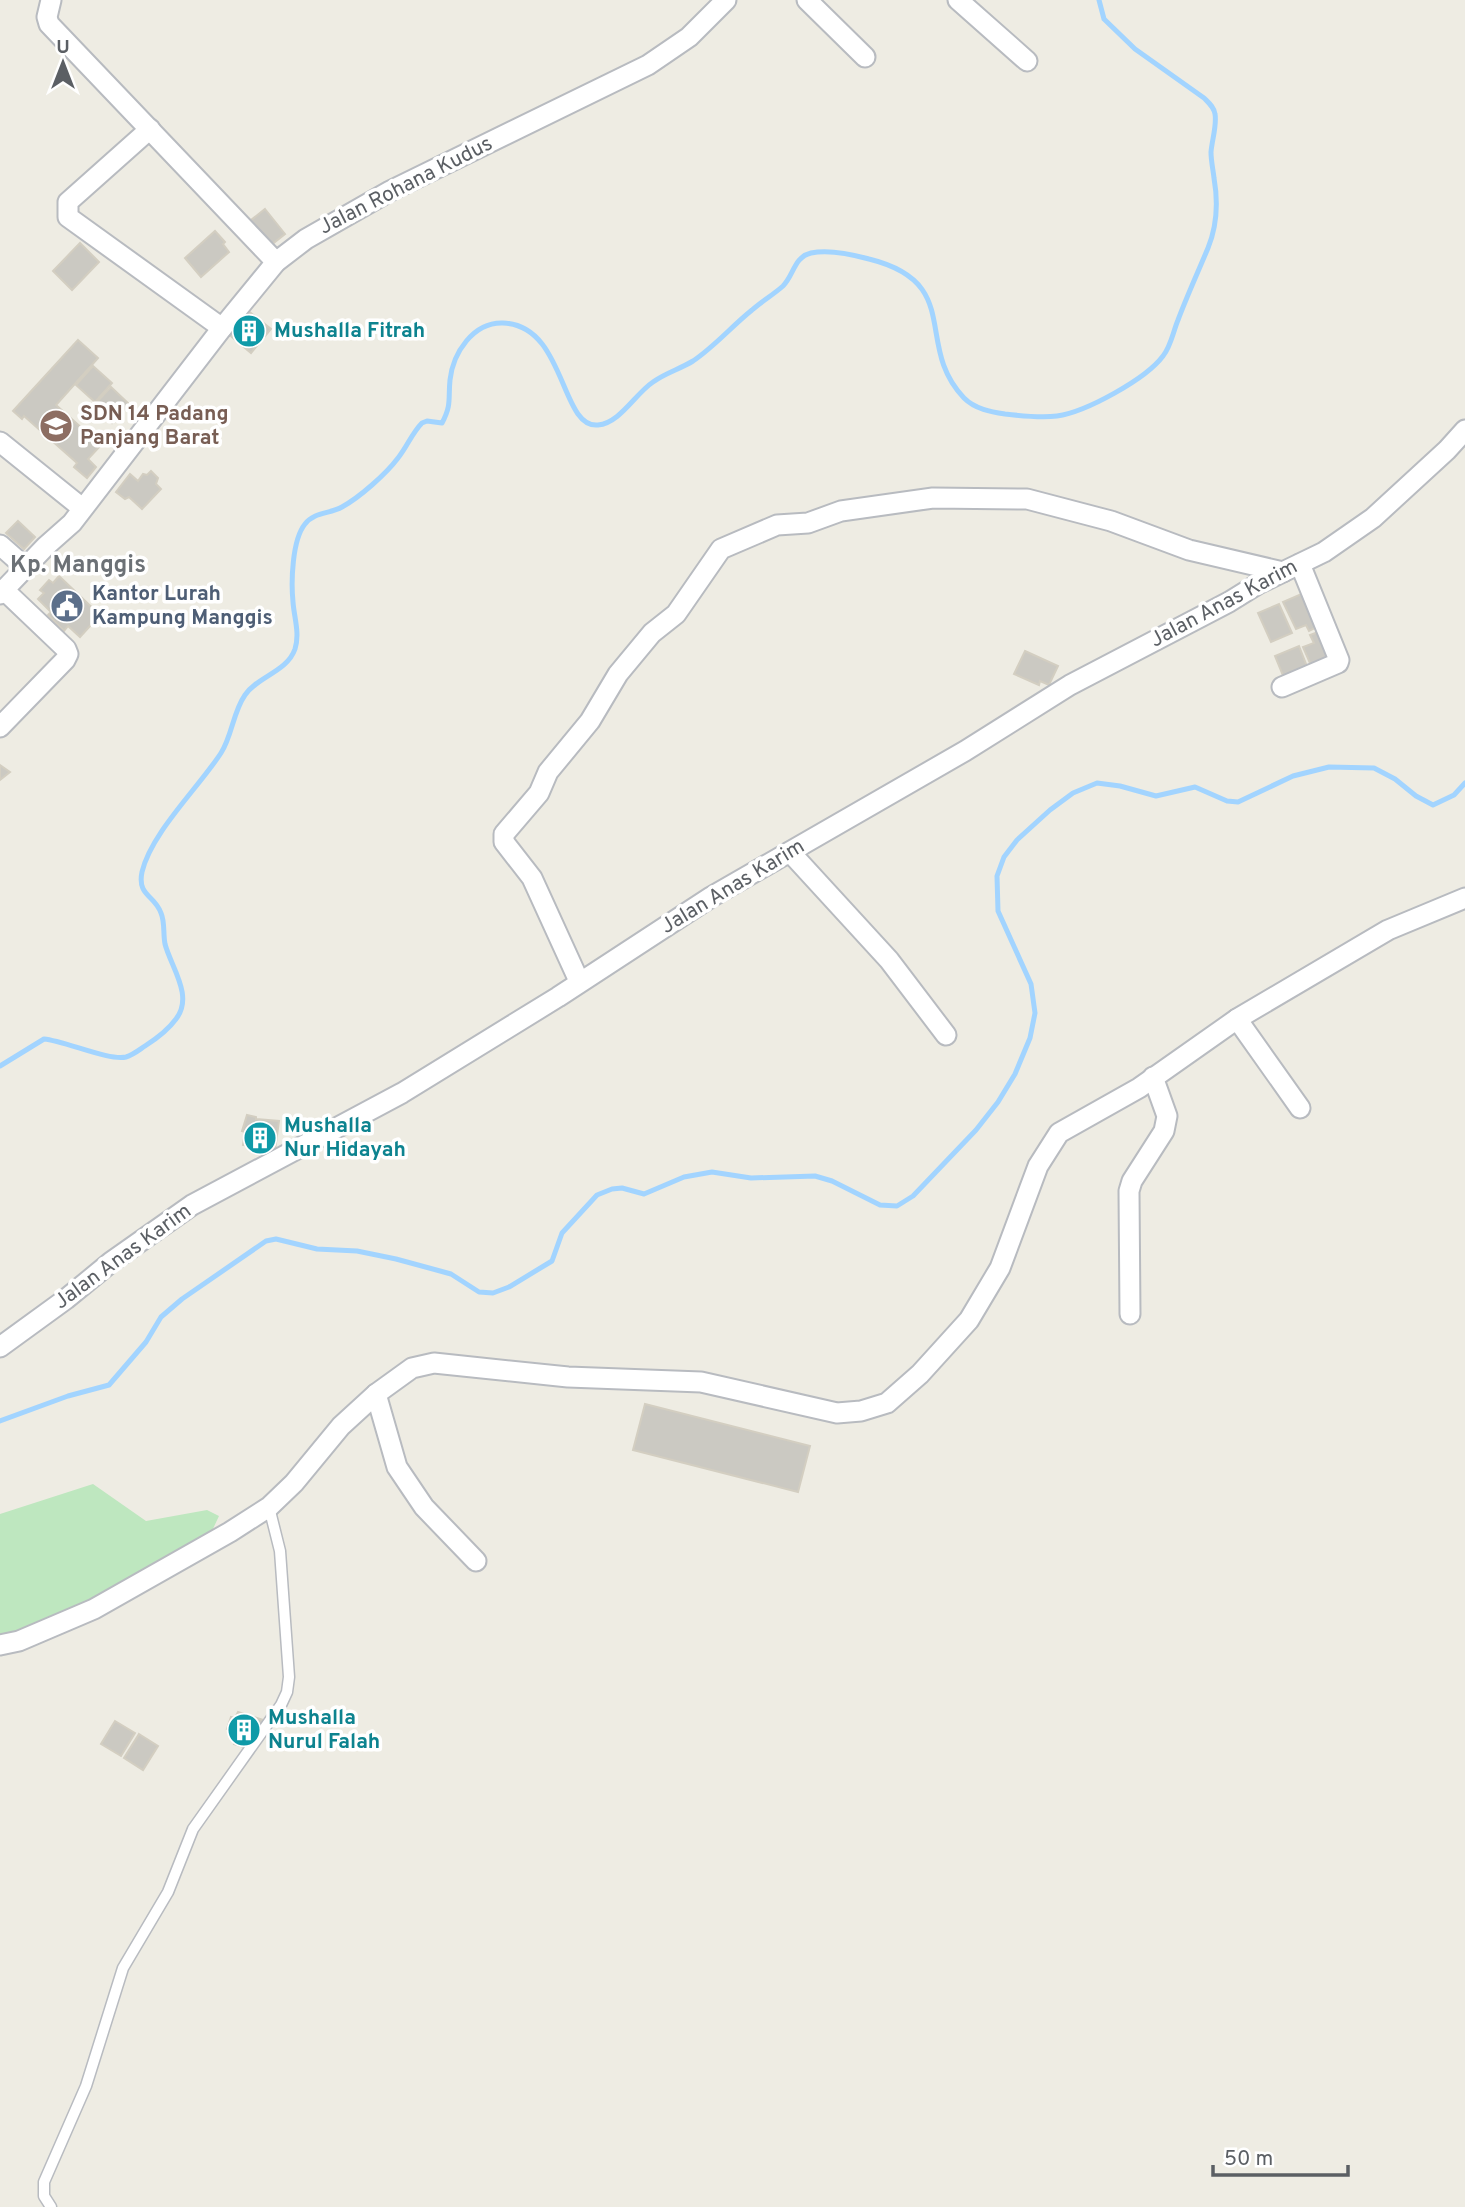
<svg xmlns="http://www.w3.org/2000/svg" width="1465" height="2207" font-family="Overpass,sans-serif">
<style>
.green{fill:#bee7bf}
.lines{fill:none;stroke-linecap:round;stroke-linejoin:round}
.stream{stroke:#a2d4ff;stroke-width:5}
.building{fill:#cbc9c2;stroke:#d3cec1;stroke-width:2}
.lane-casing{stroke:#b8bbc0;stroke-width:13}
.street-casing{stroke:#b8bbc0;stroke-width:23}
.lane{stroke:#fff;stroke-width:10}
.street{stroke:#fff;stroke-width:19}
.labels{text-anchor:middle;dominant-baseline:central;stroke-width:7;stroke-linejoin:round;paint-order:stroke}
.street-label{font-size:21px;fill:#5b5f64;stroke:#fff}
.culture-label{font-size:21px;font-weight:bold;fill:#0d838f;stroke:#fff;text-anchor:start}
.education-label{font-size:21px;font-weight:bold;fill:#785e54;stroke:#fff;text-anchor:start}
.service-label{font-size:21px;font-weight:bold;fill:#4e5e75;stroke:#fff;text-anchor:start}
.quarter-label{font-size:24px;font-weight:bold;fill:#6c7176;stroke:#fff}
</style>
<rect width="100%" height="100%" fill="#eeece3"/>
<path class="green" d="M 93,1484 L 146,1521 L 207,1510 L 219,1516 L 203,1550 L 0,1646 L 0,1514 Z"/>
<g class="lines">
<g class="stream">
<path d="M 0,1066 L 44,1039 C 65,1041 109,1061 126,1057 C 133,1055 139,1050 145,1046 C 156,1039 168,1030 176,1019 C 194,996 171,967 165,944 C 163,934 165,922 161,913 C 155,895 137,896 142,872 C 151,833 199,787 221,753 C 232,736 233,712 245,695 C 258,676 287,672 295,649 C 300,633 294,617 293,602 C 291,582 292,540 305,524 C 314,512 330,514 342,507 C 360,497 386,474 398,458 C 407,447 412,433 422,423 L 427,421 L 442,423 C 452,404 448,399 450,380 C 453,353 473,322 503,323 C 566,325 560,429 598,425 C 620,423 635,394 653,382 C 665,373 680,369 693,361 C 714,347 732,326 752,310 C 762,301 773,295 783,286 C 794,275 794,257 811,253 C 829,249 851,254 869,259 C 965,283 913,345 964,398 C 975,409 991,412 1005,414 C 1022,416 1040,418 1057,416 C 1086,412 1146,379 1163,356 C 1171,346 1173,332 1178,320 C 1187,296 1198,272 1208,248 C 1217,226 1218,201 1214,178 C 1213,169 1211,161 1211,152 C 1212,140 1217,125 1215,114 C 1214,107 1209,103 1204,98 L 1135,49 L 1104,19 L 1099,0"/>
<path d="M 0,1421 L 68,1396 L 109,1385 L 146,1342 L 161,1317 L 182,1299 L 266,1241 L 276,1239 L 317,1249 L 357,1251 L 396,1259 L 451,1274 L 479,1292 L 493,1293 L 509,1287 L 552,1261 L 562,1233 L 597,1195 L 612,1189 L 622,1188 L 644,1194 L 684,1177 L 712,1172 L 751,1178 L 815,1176 L 832,1181 L 880,1205 L 897,1206 L 913,1196 L 976,1130 L 998,1102 L 1015,1074 L 1030,1038 L 1035,1013 L 1031,984 L 998,911 L 997,876 L 1004,857 L 1017,840 L 1050,810 L 1073,793 L 1097,783 L 1120,786 L 1156,796 L 1195,787 L 1227,801 L 1238,802 L 1293,776 L 1329,767 L 1374,768 L 1395,779 L 1416,796 L 1433,805 L 1454,795 L 1465,783"/>
</g>
</g>
<g class="building">
<path d="M 265,209 L 285,234 L 266,249 L 246,224 Z"/>
<path d="M 215,231 L 225,242 L 223,244 L 229,252 L 201,277 L 185,258 Z"/>
<path d="M 80,243 L 99,262 L 72,290 L 53,271 Z"/>
<path d="M 247,310 L 271,329 L 251,353 L 227,333 Z"/>
<path d="M 78,340 L 98,358 L 56,405 L 101,445 L 88,459 L 96,467 L 87,478 L 74,467 L 77,463 L 24,416 L 22,419 L 13,411 Z"/>
<path d="M 93,366 L 112,383 L 95,402 L 76,385 Z"/>
<path d="M 111,387 L 129,404 L 112,423 L 93,406 Z"/>
<path d="M 151,471 L 158,478 L 156,484 L 161,489 L 142,509 L 129,497 L 125,499 L 116,492 L 130,474 L 138,481 L 143,474 L 147,475 Z"/>
<path d="M 18,521 L 35,537 L 24,549 L 6,533 Z"/>
<path d="M 59,576 L 100,615 L 80,637 L 68,626 L 64,631 L 48,615 L 51,612 L 38,599 L 44,593 L 40,590 L 49,580 L 53,583 Z"/>
<path d="M 1306,592 L 1321,625 L 1309,631 L 1306,625 L 1296,629 L 1283,602 Z"/>
<path d="M 1279,604 L 1292,633 L 1271,642 L 1258,613 Z"/>
<path d="M 1323,630 L 1339,668 L 1316,677 L 1303,647 L 1314,643 L 1310,635 Z"/>
<path d="M 1299,646 L 1308,669 L 1284,678 L 1275,656 Z"/>
<path d="M 1025,651 L 1058,666 L 1049,685 L 1040,681 L 1039,685 L 1014,674 Z"/>
<path d="M 0,765 L 10,772 L 0,780 Z"/>
<path d="M 247,1115 L 256,1117 L 256,1119 L 279,1121 L 275,1150 L 243,1145 L 245,1132 L 242,1131 Z"/>
<path d="M 645,1404 L 810,1446 L 798,1492 L 633,1450 Z"/>
<path d="M 238,1712 L 263,1720 L 255,1745 L 246,1742 L 244,1747 L 234,1744 L 235,1739 L 230,1737 L 232,1731 L 227,1729 L 231,1717 L 235,1718 Z"/>
<path d="M 115,1721 L 135,1733 L 121,1756 L 101,1744 Z"/>
<path d="M 139,1734 L 158,1746 L 143,1770 L 124,1758 Z"/>
</g>
<g class="lines">
<defs>
<path id="lane" d="M 51,2207 L 44,2196 L 44,2182 L 86,2086 L 123,1968 L 168,1892 L 193,1829 L 281,1705 L 287,1692 L 289,1677 L 280,1551 L 269,1507"/>
<g id="street">
<path d="M 51,0 L 47,17 L 49,24 L 276,262"/>
<path d="M 807,0 L 865,57"/>
<path d="M 958,0 L 1027,61"/>
<path d="M 150,129 L 68,202 L 68,217 L 222,328"/>
<path d="M 0,442 L 82,508"/>
<path d="M 0,545 L 25,567"/>
<path d="M 0,594 L 46,546 L 72,523 L 222,328 L 276,262 L 306,239 L 390,191 L 648,65 L 689,37 L 726,0"/>
<path d="M 1282,687 L 1338,663 L 1339,660 L 1300,564"/>
<path d="M 0,727 L 65,660 L 68,654 L 66,649 L 4,590"/>
<path d="M 790,852 L 889,960 L 946,1035"/>
<path d="M 579,981 L 532,878 L 504,842 L 504,834 L 539,793 L 548,772 L 590,721 L 618,674 L 652,633 L 676,614 L 721,549 L 777,525 L 808,523 L 841,511 L 933,498 L 1027,499 L 1111,521 L 1189,550 L 1283,572"/>
<path d="M 1237,1019 L 1300,1108"/>
<path d="M 1130,1314 L 1129,1191 L 1132,1181 L 1164,1131 L 1167,1116 L 1153,1077"/>
<path d="M 0,1347 L 66,1299 L 111,1262 L 192,1205 L 402,1093 L 558,997 L 711,897 L 965,751 L 1070,685 L 1229,602 L 1258,584 L 1324,552 L 1373,518 L 1447,450 L 1465,430"/>
<path d="M 376,1394 L 397,1467 L 424,1507 L 476,1561"/>
<path d="M 0,1645 L 19,1641 L 94,1609 L 230,1532 L 269,1507 L 294,1483 L 341,1426 L 376,1394 L 412,1368 L 434,1363 L 568,1377 L 701,1382 L 837,1413 L 861,1411 L 887,1403 L 920,1374 L 969,1320 L 1000,1268 L 1038,1166 L 1059,1133 L 1139,1088 L 1237,1019 L 1388,930 L 1465,898"/>
</g>
</defs>
<use href="#lane" class="lane-casing"/>
<use href="#street" class="street-casing"/>
<use href="#lane" class="lane"/>
<use href="#street" class="street"/>
</g>
<defs>
<symbol id="building-disc" viewBox="-11 -11 22 22"><circle r="9.5" fill="#0f9aa8" stroke="#fff"/><path d="M-4-6H4V6H1V3H-1V6H-4ZM-2.5-4.3h1.7v1.8h-1.7ZM.8-4.3h1.7v1.8H.8ZM-2.5-1h1.7V.8h-1.7ZM.8-1h1.7V.8H.8Z" fill="#fff"/></symbol>
<symbol id="school-disc" viewBox="-11 -11 22 22"><circle r="9.5" fill="#8d6e63" stroke="#fff"/><path d="M0-5L7-2L0 1L-7-2ZM-4 1L0 2.5L4 1V4Q0 6-4 4Z" fill="#fff"/></symbol>
<symbol id="civic-disc" viewBox="-11 -11 22 22"><circle r="9.5" fill="#5c6f8a" stroke="#fff"/><path d="M-.6-6.5H3V-4.5H.6V-3L4-1V1h2V6H-6V1h2V-1L-.6-3ZM-1.2 2.5V6h2.4V2.5Z" fill="#fff"/></symbol>
</defs>
<g fill-rule="evenodd">
<use href="#building-disc" x="230" y="312" width="38" height="38"/>
<use href="#school-disc" x="37" y="407" width="38" height="38"/>
<use href="#civic-disc" x="48" y="587" width="38" height="38"/>
<use href="#building-disc" x="241" y="1119" width="38" height="38"/>
<use href="#building-disc" x="225" y="1711" width="38" height="38"/>
</g>
<g class="labels">
<g class="street-label">
<text transform="translate(406 186) rotate(-27)">Jalan Rohana Kudus</text>
<text transform="translate(1224 604) rotate(-28)">Jalan Anas Karim</text>
<text transform="translate(733 887) rotate(-31)">Jalan Anas Karim</text>
<text transform="translate(123 1257) rotate(-36)">Jalan Anas Karim</text>
</g>
<g class="culture-label">
<text x="274" y="331">Mushalla Fitrah</text>
<text x="284" y="1126">Mushalla<tspan x="284" dy="24">Nur Hidayah</tspan></text>
<text x="268" y="1718">Mushalla<tspan x="268" dy="24">Nurul Falah</tspan></text>
</g>
<g class="education-label">
<text x="80" y="414">SDN 14 Padang<tspan x="80" dy="24">Panjang Barat</tspan></text>
</g>
<g class="service-label">
<text x="92" y="594">Kantor Lurah<tspan x="92" dy="24">Kampung Manggis</tspan></text>
</g>
<g class="quarter-label">
<text x="78" y="566">Kp. Manggis</text>
</g>
</g>
<g transform="translate(63 63)" stroke="#ffffff" stroke-width="5" paint-order="stroke">
<path d="M0-5L12 26L0 18L-12 26Z" fill="#5b5f64"/>
<text y="-10" font-size="19" font-weight="bold" text-anchor="middle" fill="#5b5f64">U</text>
</g>
<path d="M1213 2165v10h135v-10" fill="none" stroke="#5b5f64" stroke-width="3.5"/>
<text x="1224" y="2165" font-size="21" fill="#5b5f64" stroke="#ffffff" stroke-width="5" paint-order="stroke">50 m</text>
</svg>
